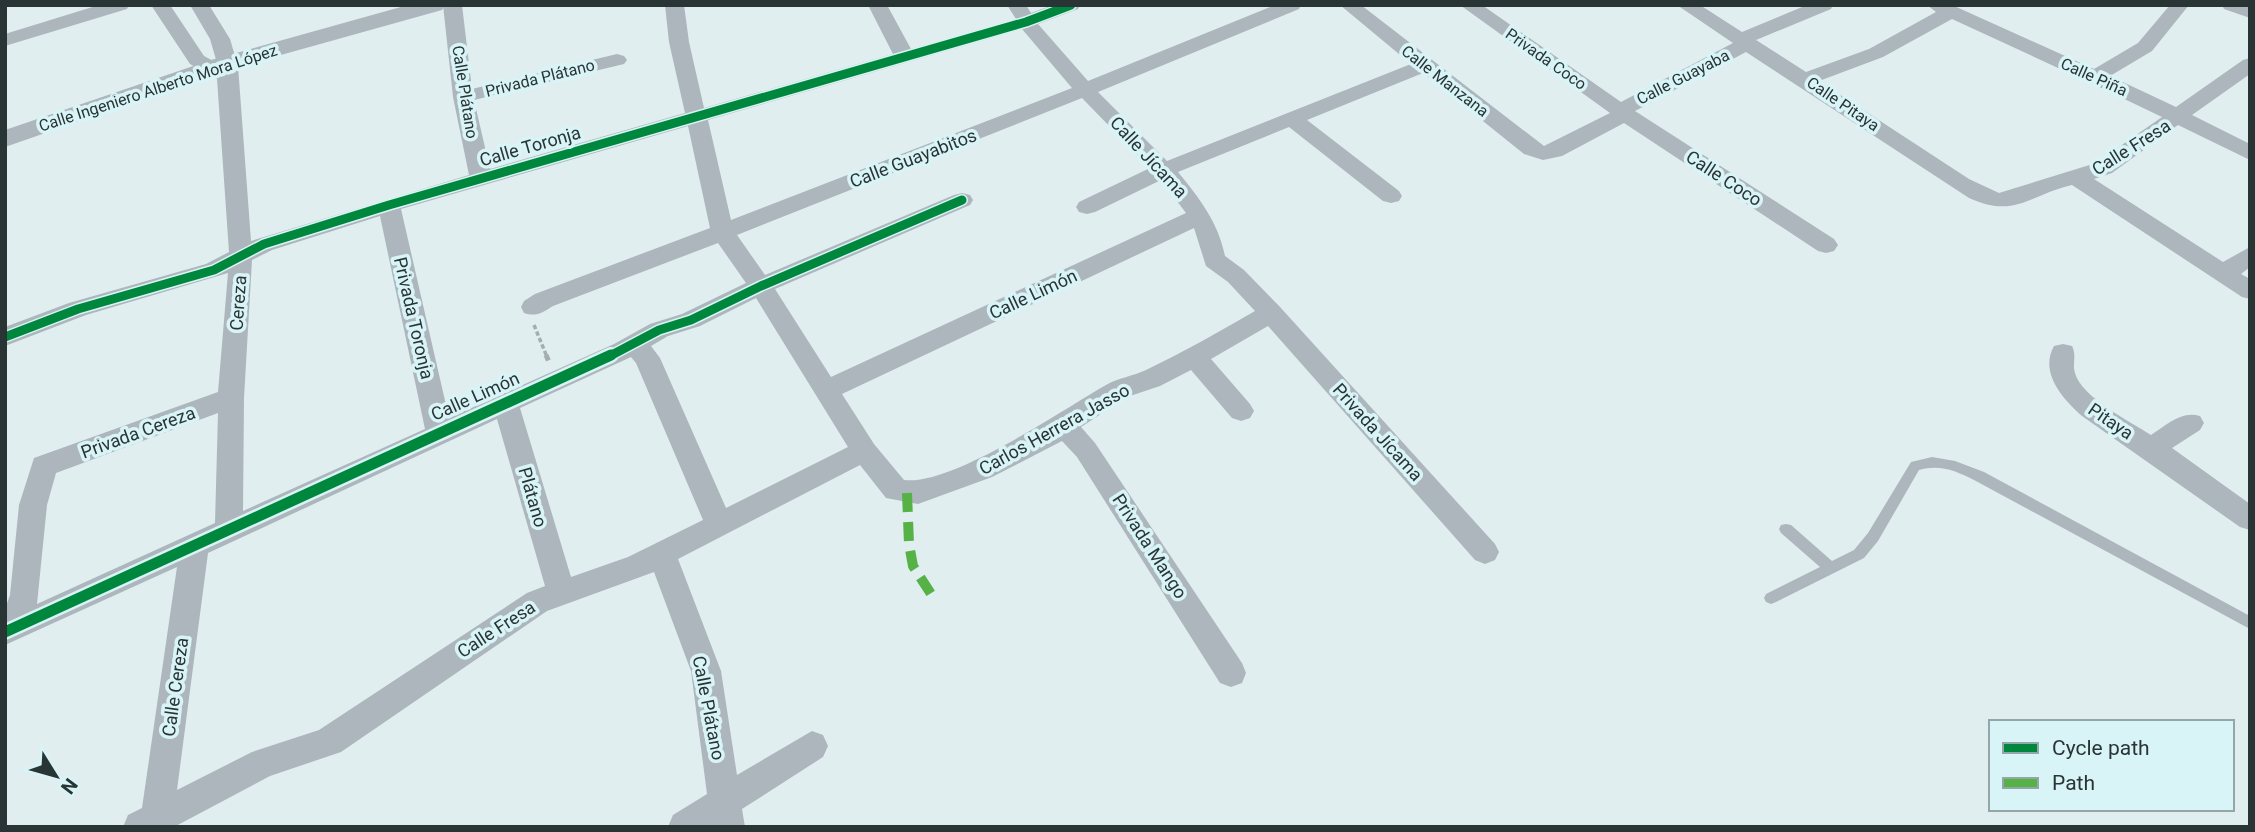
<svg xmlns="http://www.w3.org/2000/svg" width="2255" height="832" font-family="Roboto,sans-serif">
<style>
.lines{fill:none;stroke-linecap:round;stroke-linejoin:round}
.path-far1{stroke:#a4adb1;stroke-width:3.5;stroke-dasharray:4.5 2.5;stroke-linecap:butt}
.path{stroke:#a4adb1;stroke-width:5;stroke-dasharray:6 3.5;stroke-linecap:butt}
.service{fill:#acb6bc;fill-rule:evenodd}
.minor{fill:#acb6bc;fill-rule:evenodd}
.tertiary{fill:#acb6bc;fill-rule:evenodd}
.quiet{stroke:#56b246;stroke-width:10;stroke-dasharray:19 10;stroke-linecap:butt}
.cycleway-far1-casing{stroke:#d9f4f7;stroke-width:12}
.cycleway-casing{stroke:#d9f4f7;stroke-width:16}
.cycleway-far1{stroke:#00873e;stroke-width:9}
.cycleway{stroke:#00873e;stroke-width:11}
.labels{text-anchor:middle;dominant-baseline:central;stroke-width:7;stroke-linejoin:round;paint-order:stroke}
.far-street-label{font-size:16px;fill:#293435;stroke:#d9f4f7}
.street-label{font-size:18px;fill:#293435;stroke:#d9f4f7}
</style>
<rect width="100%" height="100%" fill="#e0eef0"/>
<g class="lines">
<path class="path-far1" d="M 534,325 L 547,357"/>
<path class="path" d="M 546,355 L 549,362"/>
<path class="service" d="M 1932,457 L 1955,461 L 1984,472 L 2250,616 L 2250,629 L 1974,480 C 1956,471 1940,464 1919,470 L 1878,541 L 1864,558 L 1776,602 L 1771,604 L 1766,602 L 1764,598 L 1766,594 L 1820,567 L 1781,533 L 1779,529 L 1781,525 L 1786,524 L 1791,525 L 1832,561 L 1854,550 L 1868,533 L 1911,462 Z"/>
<g class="minor">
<path d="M 99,5 L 129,5 L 127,9 L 5,46 L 5,34 Z"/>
<path d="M 151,5 L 170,5 L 204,56 L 217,63 L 210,39 L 190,5 L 209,5 L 230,39 L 238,66 L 251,241 L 469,175 L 453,97 L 443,5 L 462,5 L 472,89 L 617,54 L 624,56 L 627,60 L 624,64 L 474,100 L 490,169 L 685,113 L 669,42 L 665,5 L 684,5 L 689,42 L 704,108 L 893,54 L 868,5 L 887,5 L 911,49 L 1016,19 L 1007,5 L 1026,5 L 1031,13 L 1053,5 L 1080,5 L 1078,9 L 1038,24 L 1088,81 L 1275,5 L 1301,5 L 1299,9 L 1098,92 L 1167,161 L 1411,64 L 1340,5 L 1361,5 L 1544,146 L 1610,113 L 1460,5 L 1482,5 L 1621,102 L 1733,43 L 1677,5 L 1700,5 L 1742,32 L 1807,5 L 1833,5 L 1831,9 L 1756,40 L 1806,72 L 1869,49 L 1936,12 L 1927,5 L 1952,5 L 2094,69 L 2138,43 L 2170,5 L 2189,5 L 2152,51 L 2110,76 L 2176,107 L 2243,60 L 2250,58 L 2250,74 L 2192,115 L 2250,144 L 2250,160 L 2178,125 L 2112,173 L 2094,179 L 2223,262 L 2250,247 L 2250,267 L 2241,274 L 2250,279 L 2250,299 L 2242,297 L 2072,185 C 2029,195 2015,219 1969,198 L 1746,52 L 1635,111 L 1834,239 L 1838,245 L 1834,251 L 1826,253 L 1818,251 L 1624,123 L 1562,156 L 1543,160 L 1524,154 L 1423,73 L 1307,120 L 1399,191 L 1402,196 L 1399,201 L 1391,203 L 1383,201 L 1289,127 L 1178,172 C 1200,199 1218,222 1225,256 L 1244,270 L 1280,307 L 1495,544 L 1499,552 L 1495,560 L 1485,564 L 1475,560 L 1268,326 L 1211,359 L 1250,404 L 1254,411 L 1250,418 L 1241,421 L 1232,418 L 1191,370 L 1160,386 L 1127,397 L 1081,427 L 1095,443 L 1242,663 L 1246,673 L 1242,683 L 1231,687 L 1220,683 L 1077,457 L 1062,441 L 992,477 L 918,504 L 886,498 L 860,465 L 678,559 L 721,671 L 737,775 L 812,731 L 823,735 L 828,746 L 823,757 L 742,809 L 745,827 L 668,827 L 673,815 L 707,794 L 691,671 L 654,572 L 547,611 L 341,752 L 270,776 L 174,827 L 123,827 L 128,815 L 142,808 L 177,567 L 5,645 L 5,609 L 10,595 L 19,505 L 34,458 L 218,392 L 228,273 L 86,315 L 5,346 L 5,327 L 69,303 L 206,264 L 229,252 L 217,79 L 190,64 ZM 1952,19 L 2082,79 L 2085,82 L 2093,84 L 2162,117 L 2096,163 L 1999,193 L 1969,179 L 1819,81 L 1883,57 ZM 1022,29 L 1072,88 L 731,220 L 708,120 ZM 1082,98 L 1150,168 L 1079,202 L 1076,207 L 1079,212 L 1087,214 L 1095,212 L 1161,180 L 1186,213 L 831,377 L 775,289 L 970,205 L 973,200 L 970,195 L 962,193 L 954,195 L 765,275 L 737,235 ZM 688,126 L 710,228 L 535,294 L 524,301 L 521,307 L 524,313 C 536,317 542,313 553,306 L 718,243 L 746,283 L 682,314 L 650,324 L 614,344 L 449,418 L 401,209 ZM 380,216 L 425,429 L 243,511 L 244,398 L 252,260 L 272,250 ZM 1194,228 L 1206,266 L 1228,282 L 1255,311 C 1219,332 1183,352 1146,370 C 1133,376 1118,378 1106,385 C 1062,410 952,486 904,480 L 874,444 L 842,394 ZM 756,298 L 848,447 L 726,508 L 660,358 L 651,346 L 668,336 L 700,326 ZM 631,357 L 636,363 L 703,520 L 628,557 L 571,577 L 520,408 ZM 218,413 L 215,523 L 37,604 L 47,505 L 56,473 ZM 497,419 L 545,586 L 527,593 L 319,730 L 252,752 L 177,790 L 208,553 Z"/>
<path d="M 2222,5 L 2250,5 L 2250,18 L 2224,9 Z"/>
<path d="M 2063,344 L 2072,346 C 2077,356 2072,363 2075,373 C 2081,397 2131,422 2151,435 C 2166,425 2182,410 2200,416 L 2204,423 L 2200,430 L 2172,448 L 2250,504 L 2250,530 L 2240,527 L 2082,416 C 2063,399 2039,373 2054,346 Z"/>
</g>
<path class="tertiary" d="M 408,5 L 445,5 L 442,10 L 227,70 L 5,147 L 5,130 L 211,60 Z"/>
<path class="quiet" d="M 907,493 L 909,544 L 913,566 L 935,600"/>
<defs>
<g id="cycleway-far1">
<path d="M 5,337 L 78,309 L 214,270 L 264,244 L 389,205 L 1026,22 L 1071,5"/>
<path d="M 608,357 L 659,330 L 691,320 L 761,286 L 962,200"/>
</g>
<path id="cycleway" d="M 5,632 L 611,355"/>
</defs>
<use href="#cycleway-far1" class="cycleway-far1-casing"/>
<use href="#cycleway" class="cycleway-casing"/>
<use href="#cycleway-far1" class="cycleway-far1"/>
<use href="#cycleway" class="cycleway"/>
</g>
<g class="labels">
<g class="far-street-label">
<text transform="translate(1546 59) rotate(35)">Privada Coco</text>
<text transform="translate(1683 77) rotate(-27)">Calle Guayaba</text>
<text transform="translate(2094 77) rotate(24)">Calle Piña</text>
<text transform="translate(540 78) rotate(-14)">Privada Plátano</text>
<text transform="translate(1445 81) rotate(38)">Calle Manzana</text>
<text transform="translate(158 88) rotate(-18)">Calle Ingeniero Alberto Mora López</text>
<text transform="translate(465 92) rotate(81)">Calle Plátano</text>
<text transform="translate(1843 104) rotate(34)">Calle Pitaya</text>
</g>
<g class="street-label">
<text transform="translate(530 146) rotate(-16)">Calle Toronja</text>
<text transform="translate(2131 147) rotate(-32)">Calle Fresa</text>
<text transform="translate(1149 157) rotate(47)">Calle Jícama</text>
<text transform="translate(913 158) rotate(-21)">Calle Guayabitos</text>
<text transform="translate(1724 178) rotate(33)">Calle Coco</text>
<text transform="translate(1033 294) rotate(-25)">Calle Limón</text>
<text transform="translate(238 303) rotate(-86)">Cereza</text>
<text transform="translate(414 318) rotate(77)">Privada Toronja</text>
<text transform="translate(475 396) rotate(-24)">Calle Limón</text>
<text transform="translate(2111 421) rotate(34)">Pitaya</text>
<text transform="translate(1054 429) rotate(-29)">Carlos Herrera Jasso</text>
<text transform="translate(138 432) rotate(-20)">Privada Cereza</text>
<text transform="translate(1378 432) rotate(48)">Privada Jícama</text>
<text transform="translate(533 497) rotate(74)">Plátano</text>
<text transform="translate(1150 546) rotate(57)">Privada Mango</text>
<text transform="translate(496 629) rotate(-33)">Calle Fresa</text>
<text transform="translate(175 687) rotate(-82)">Calle Cereza</text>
<text transform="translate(709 708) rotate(79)">Calle Plátano</text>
</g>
</g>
<rect width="2255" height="832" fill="none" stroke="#293435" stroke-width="14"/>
<rect x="1989" y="720" width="245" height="91" fill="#d9f4f7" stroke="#93a7a9" stroke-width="2"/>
<rect x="2003" y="743" width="35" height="10" fill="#00873e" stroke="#93a7a9" stroke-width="2"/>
<text x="2052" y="755" font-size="21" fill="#293435">Cycle path</text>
<rect x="2003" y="778" width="35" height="10" fill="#56b246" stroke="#93a7a9" stroke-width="2"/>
<text x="2052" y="790" font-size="21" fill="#293435">Path</text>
<g transform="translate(56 776) rotate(127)" stroke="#d9f4f7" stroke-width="5" paint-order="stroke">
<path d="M0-5L12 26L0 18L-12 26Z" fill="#293435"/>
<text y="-10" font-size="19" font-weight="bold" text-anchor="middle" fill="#293435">N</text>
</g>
</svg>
